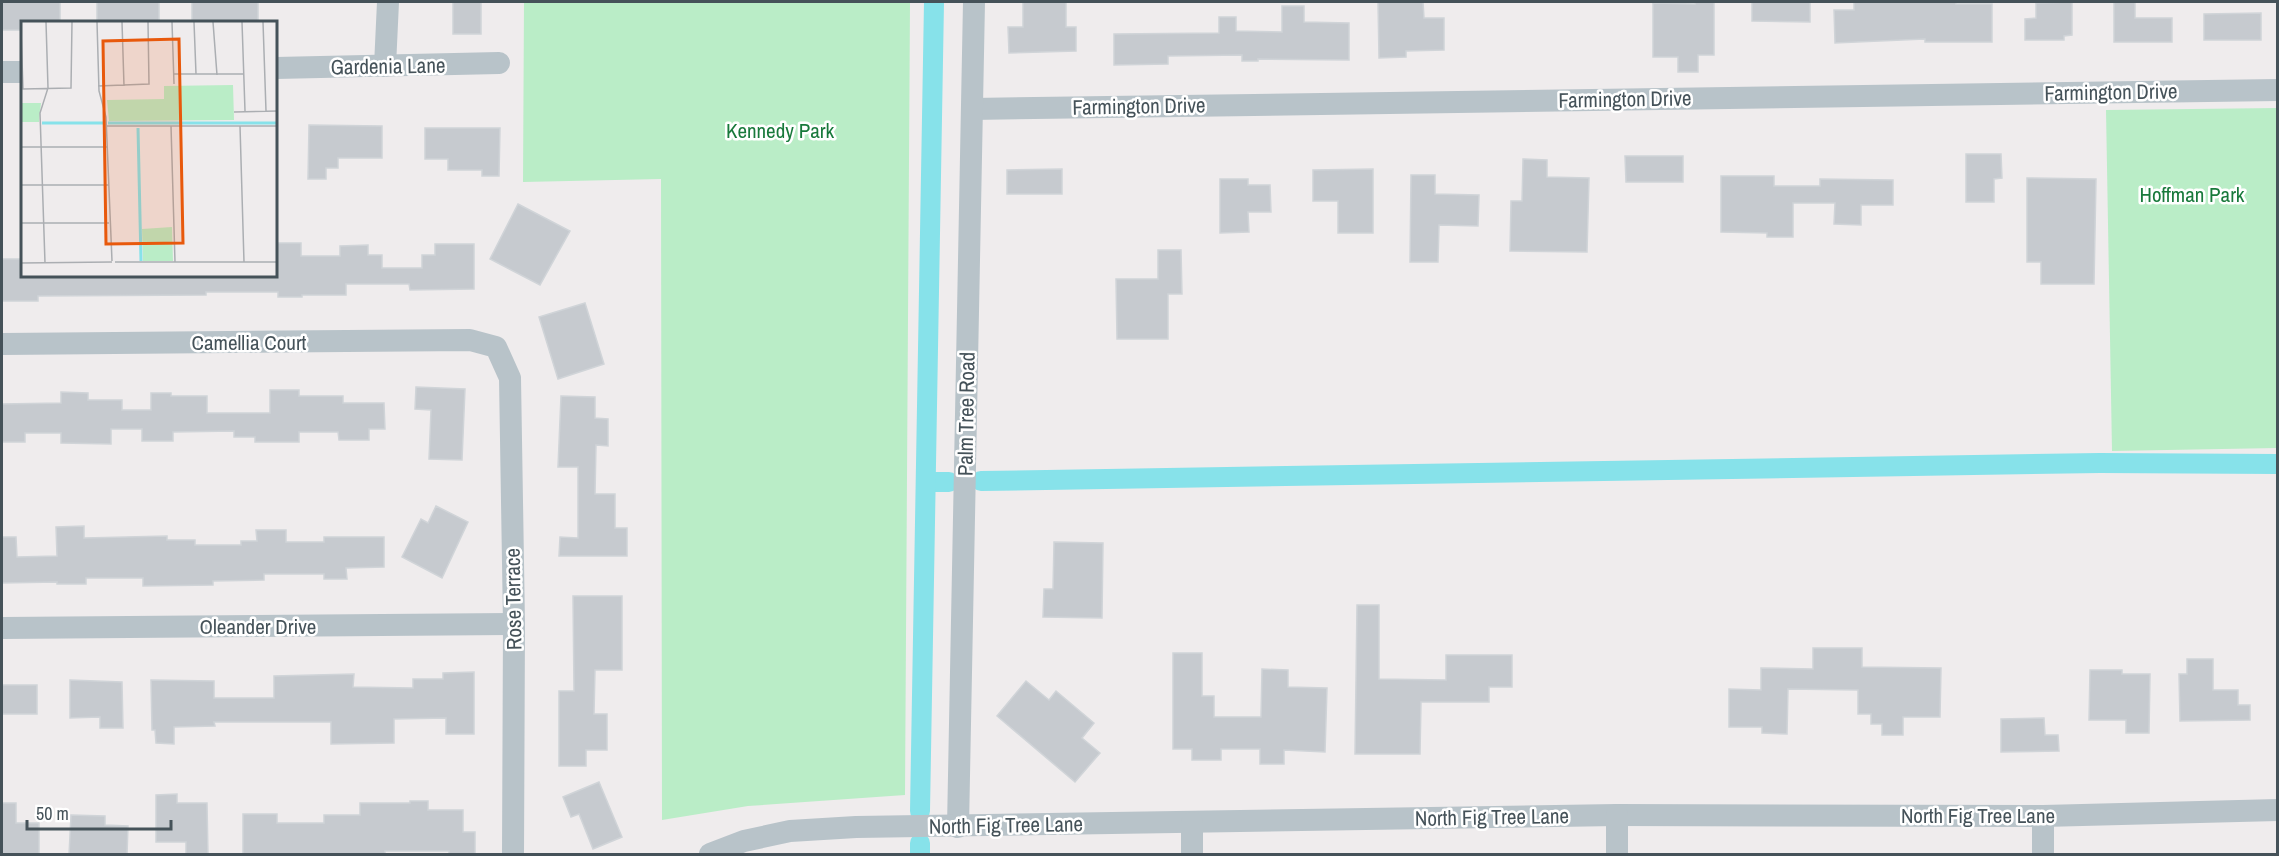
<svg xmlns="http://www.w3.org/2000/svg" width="2279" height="856" font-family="'Archivo Narrow',sans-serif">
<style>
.green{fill:#baedc7}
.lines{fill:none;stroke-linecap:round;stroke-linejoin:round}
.canal{stroke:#87e2ea;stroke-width:20}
.building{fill:#c6cacf;stroke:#d0d4d8;stroke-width:1.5}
.minor{stroke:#b8c3c9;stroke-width:22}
.labels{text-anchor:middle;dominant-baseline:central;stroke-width:5;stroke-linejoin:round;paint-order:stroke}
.street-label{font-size:21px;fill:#455259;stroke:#fff}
.park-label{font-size:21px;fill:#18793b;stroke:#fff}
.inset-river{fill:none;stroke:#87e2ea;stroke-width:3}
.inset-road{fill:none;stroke:#abaeb2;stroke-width:1.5}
.view{fill:#e8590c;fill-opacity:0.15;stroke:#e8590c;stroke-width:3}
.inset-edge{fill:none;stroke:#455259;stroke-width:3}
</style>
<rect width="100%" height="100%" fill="#efeced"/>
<g class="green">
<path d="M 524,2 L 910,2 L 905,795 L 748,806 L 662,820 L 661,179 L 523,182 Z"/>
<path d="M 2277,108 L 2277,448 L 2112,451 L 2106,110 Z"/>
</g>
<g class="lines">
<g class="canal">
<path d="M 981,481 L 2100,463 L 2278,464"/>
<path d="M 927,482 L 949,482"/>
<path d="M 920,811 L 934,2"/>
<path d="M 920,854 L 920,843"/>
</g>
</g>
<g class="building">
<path d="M 2,2 L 60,2 L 60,22 L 20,22 L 20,30 L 2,30 Z"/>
<rect x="97" y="2" width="62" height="20"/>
<rect x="192" y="2" width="66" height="20"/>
<rect x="453" y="2" width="28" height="32"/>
<path d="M 1023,2 L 1066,2 L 1066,27 L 1076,27 L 1076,51 L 1009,53 L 1008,27 L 1023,27 Z"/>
<path d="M 1378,2 L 1423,2 L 1424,18 L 1444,18 L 1444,50 L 1406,51 L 1406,57 L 1379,58 Z"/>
<path d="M 1695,2 L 1714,2 L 1714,55 L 1698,55 L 1698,72 L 1678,72 L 1678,57 L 1653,57 L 1653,3 L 1695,4 Z"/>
<path d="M 1752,2 L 1810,2 L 1810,22 L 1752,21 Z"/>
<path d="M 1854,2 L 1956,2 L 1956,4 L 1992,4 L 1992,42 L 1925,42 L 1925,39 L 1835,43 L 1834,10 L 1854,10 Z"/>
<path d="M 2072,2 L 2072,35 L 2064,36 L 2064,40 L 2025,40 L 2025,19 L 2036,18 L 2036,3 Z"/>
<path d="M 2114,2 L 2135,2 L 2135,18 L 2172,18 L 2172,42 L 2114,42 Z"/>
<path d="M 1282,6 L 1304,6 L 1304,22 L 1349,23 L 1349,60 L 1258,59 L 1258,61 L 1242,61 L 1242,55 L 1168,56 L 1168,64 L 1114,65 L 1114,34 L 1219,33 L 1219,17 L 1236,17 L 1236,31 L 1282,32 Z"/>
<path d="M 2261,13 L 2261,40 L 2204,40 L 2204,14 Z"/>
<path d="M 309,125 L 382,126 L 382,158 L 338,158 L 338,168 L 326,168 L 326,179 L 308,179 Z"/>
<path d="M 425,128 L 500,128 L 499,176 L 482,176 L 482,170 L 448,170 L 448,159 L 425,159 Z"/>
<path d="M 1966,154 L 2001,154 L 2002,178 L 1994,179 L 1994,202 L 1966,202 Z"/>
<path d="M 1625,156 L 1683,156 L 1683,182 L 1626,182 Z"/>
<path d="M 1523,159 L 1547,160 L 1547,177 L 1589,178 L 1587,252 L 1510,251 L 1511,201 L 1522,201 Z"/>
<path d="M 1062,169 L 1062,194 L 1007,194 L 1007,170 Z"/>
<path d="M 1373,169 L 1373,233 L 1338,233 L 1338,201 L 1313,201 L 1313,170 Z"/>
<path d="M 1411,175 L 1435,175 L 1435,194 L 1479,195 L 1478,226 L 1439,225 L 1438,262 L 1410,262 Z"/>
<path d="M 1721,176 L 1774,176 L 1774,186 L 1820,186 L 1820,179 L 1893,180 L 1893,205 L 1861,205 L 1861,225 L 1834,224 L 1835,203 L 1793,203 L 1793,237 L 1767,237 L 1767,233 L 1721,232 Z"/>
<path d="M 2027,178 L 2096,179 L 2094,284 L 2041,284 L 2041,262 L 2027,262 Z"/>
<path d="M 1220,179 L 1248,179 L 1248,185 L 1270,185 L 1271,212 L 1248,212 L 1249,232 L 1220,233 Z"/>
<path d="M 518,204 L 570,231 L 540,285 L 490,259 Z"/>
<path d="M 276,243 L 301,243 L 301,256 L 340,256 L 340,246 L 368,245 L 368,255 L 382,255 L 382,268 L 422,268 L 422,255 L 435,255 L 435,244 L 474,244 L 474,289 L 410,290 L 409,284 L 346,284 L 346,295 L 302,295 L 302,297 L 278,297 L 278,292 L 206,292 L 206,295 L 38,296 L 38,301 L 2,301 L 2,259 L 20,259 L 22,276 L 276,276 Z"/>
<path d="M 1158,250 L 1181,250 L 1182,294 L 1168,294 L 1168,339 L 1117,339 L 1116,279 L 1158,279 Z"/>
<path d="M 585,303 L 604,364 L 558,379 L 539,317 Z"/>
<path d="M 416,387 L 465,389 L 462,460 L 429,459 L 431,410 L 415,409 Z"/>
<path d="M 270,390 L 299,390 L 299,396 L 343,396 L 343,403 L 384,403 L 385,429 L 369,429 L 369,440 L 339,440 L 338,432 L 299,432 L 299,442 L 255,442 L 255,437 L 234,437 L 234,431 L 173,432 L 173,441 L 142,441 L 142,429 L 111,429 L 111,444 L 61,443 L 61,433 L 25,433 L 25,442 L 2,442 L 2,404 L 61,403 L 61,392 L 88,393 L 88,400 L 122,400 L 122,410 L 151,410 L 151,393 L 171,393 L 171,396 L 207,396 L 207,413 L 270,413 Z"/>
<path d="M 561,396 L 595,397 L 595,418 L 608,419 L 608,446 L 596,445 L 595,494 L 615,494 L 615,528 L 627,528 L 627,556 L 559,556 L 560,537 L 578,538 L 578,467 L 558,467 Z"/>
<path d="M 436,506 L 468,522 L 442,578 L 402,557 L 421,519 L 428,523 Z"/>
<path d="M 84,526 L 84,538 L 167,536 L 167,540 L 195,540 L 195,545 L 241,545 L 241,541 L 257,541 L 256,530 L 286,530 L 286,542 L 324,542 L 324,537 L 384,537 L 384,567 L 346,568 L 347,579 L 324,579 L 324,574 L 264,574 L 264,580 L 213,581 L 213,585 L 143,586 L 143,578 L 86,578 L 86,584 L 57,584 L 57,582 L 2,583 L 2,537 L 16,537 L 17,557 L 57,556 L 56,527 Z"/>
<path d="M 1054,542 L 1103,543 L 1102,618 L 1043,617 L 1044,589 L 1053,589 Z"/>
<path d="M 573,596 L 622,596 L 622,670 L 595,670 L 594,714 L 607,714 L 607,750 L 586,750 L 586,766 L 559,766 L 559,691 L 574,691 Z"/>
<path d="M 1357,605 L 1379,605 L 1379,679 L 1446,680 L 1446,655 L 1512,655 L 1512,687 L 1489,687 L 1489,702 L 1421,702 L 1420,754 L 1355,754 Z"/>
<path d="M 1813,648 L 1862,648 L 1862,667 L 1941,668 L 1940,717 L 1903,717 L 1903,735 L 1882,735 L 1882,724 L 1871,724 L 1871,714 L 1858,714 L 1858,690 L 1788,689 L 1787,734 L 1762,733 L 1762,727 L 1729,727 L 1729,689 L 1761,690 L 1761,668 L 1813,669 Z"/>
<path d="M 1173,653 L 1202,653 L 1202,696 L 1214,696 L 1214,717 L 1261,717 L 1262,669 L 1288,670 L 1288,687 L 1327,688 L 1325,752 L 1284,750 L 1284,764 L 1260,764 L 1260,749 L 1221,749 L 1221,760 L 1192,760 L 1192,749 L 1173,749 Z"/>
<path d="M 2187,659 L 2213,659 L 2213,690 L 2238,690 L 2238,705 L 2250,705 L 2250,720 L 2180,721 L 2179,674 L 2187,674 Z"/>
<path d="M 2090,670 L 2122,670 L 2122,674 L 2150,674 L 2149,733 L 2126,733 L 2126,720 L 2089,720 Z"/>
<path d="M 474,672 L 474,734 L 446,734 L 446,718 L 394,719 L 394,743 L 331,744 L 331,722 L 214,722 L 215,726 L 174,727 L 174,744 L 156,743 L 155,730 L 152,730 L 151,680 L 214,681 L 214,698 L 274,698 L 274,676 L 354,674 L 353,687 L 413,688 L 413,679 L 443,679 L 443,673 Z"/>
<path d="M 70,680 L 122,682 L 123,728 L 100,728 L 100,717 L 70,718 Z"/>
<path d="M 1026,681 L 1049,700 L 1056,691 L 1094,723 L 1082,738 L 1100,753 L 1075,782 L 997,716 Z"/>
<rect x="2" y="685" width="35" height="29"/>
<path d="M 2044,718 L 2045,735 L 2058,735 L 2059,751 L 2001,752 L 2001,719 Z"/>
<path d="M 599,782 L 622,837 L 593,849 L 579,814 L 571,817 L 563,797 Z"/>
<path d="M 177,794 L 177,803 L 207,803 L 208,855 L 186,855 L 186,842 L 156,842 L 156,795 Z"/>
<path d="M 410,801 L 428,801 L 428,810 L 463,810 L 463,832 L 475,832 L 475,855 L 449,855 L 449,851 L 385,851 L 385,855 L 243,855 L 243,814 L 277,814 L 277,823 L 324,823 L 324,815 L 360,815 L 360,803 L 410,803 Z"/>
<path d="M 2,803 L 16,803 L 16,823 L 39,823 L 39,855 L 2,855 Z"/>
<path d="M 71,815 L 105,816 L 105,825 L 128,826 L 127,855 L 69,855 Z"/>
</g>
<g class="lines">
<g class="minor">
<path d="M 385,66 L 388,2"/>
<path d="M 276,68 L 499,63"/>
<path d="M 2,72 L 22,72"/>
<path d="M 972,109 L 2278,90"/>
<path d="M 2,344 L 470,340 L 496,347 L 510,378 L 514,624 L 513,854"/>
<path d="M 2,628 L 514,624"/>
<path d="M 958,827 L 974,2"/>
<path d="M 710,854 L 744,841 L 790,831 L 856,827 L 1617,815 L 2043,816 L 2278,810"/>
<path d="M 1192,854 L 1192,823"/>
<path d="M 1617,854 L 1617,815"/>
<path d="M 2043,854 L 2043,816"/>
</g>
</g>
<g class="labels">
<g class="street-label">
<text transform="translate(388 66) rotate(-1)">Gardenia Lane</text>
<text transform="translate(2111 92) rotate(-1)">Farmington Drive</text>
<text transform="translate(1625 99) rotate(-1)">Farmington Drive</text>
<text transform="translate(1139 106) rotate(-1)">Farmington Drive</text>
<text x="249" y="342">Camellia Court</text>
<text transform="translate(966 414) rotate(-89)">Palm Tree Road</text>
<text transform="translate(513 599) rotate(-91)">Rose Terrace</text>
<text x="258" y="626">Oleander Drive</text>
<text x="1978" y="815">North Fig Tree Lane</text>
<text transform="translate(1492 817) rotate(-1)">North Fig Tree Lane</text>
<text transform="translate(1006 825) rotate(-1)">North Fig Tree Lane</text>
</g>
<g class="park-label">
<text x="780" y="130">Kennedy Park</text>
<text x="2192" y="194">Hoffman Park</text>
</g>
</g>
<g transform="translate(21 21)">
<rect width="256" height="256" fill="#efeced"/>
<path d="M 212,64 L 213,99 L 88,100 L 86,79 L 143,78 L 143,65 ZM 0,82 L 20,82 L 18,101 L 0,101 ZM 151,206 L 152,240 L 122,240 L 121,208 Z" fill="#baedc7"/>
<path class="inset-river" d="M 21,102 L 84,102M 87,102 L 257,102M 117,107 L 120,240"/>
<path class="inset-road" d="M 76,1 L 78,70 L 85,96 L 91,240M 101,1 L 103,65M 151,1 L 153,63M 173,1 L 175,53M 192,1 L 196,54M 221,1 L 224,90M 242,1 L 245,90M 0,10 L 2,68 L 50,67 L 51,1M 153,53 L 222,53M 77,65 L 128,63 L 127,1M 213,91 L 257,90M 86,105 L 257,105M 150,105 L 154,241M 219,105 L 223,241M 0,126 L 86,126M 0,164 L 88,164M 0,202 L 88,202M 94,241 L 257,241M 0,242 L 91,241M 24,242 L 19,92 L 27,67 L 25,1"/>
<path class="view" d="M 158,18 L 162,222 L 85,223 L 82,20 Z"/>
<rect width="256" height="256" class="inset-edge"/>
</g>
<rect width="2279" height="856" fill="none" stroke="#455259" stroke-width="6"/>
<path d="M27 820v9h144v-9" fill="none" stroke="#455259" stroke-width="3"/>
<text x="36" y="820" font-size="18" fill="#455259" stroke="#ffffff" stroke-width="4.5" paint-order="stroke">50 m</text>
</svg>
